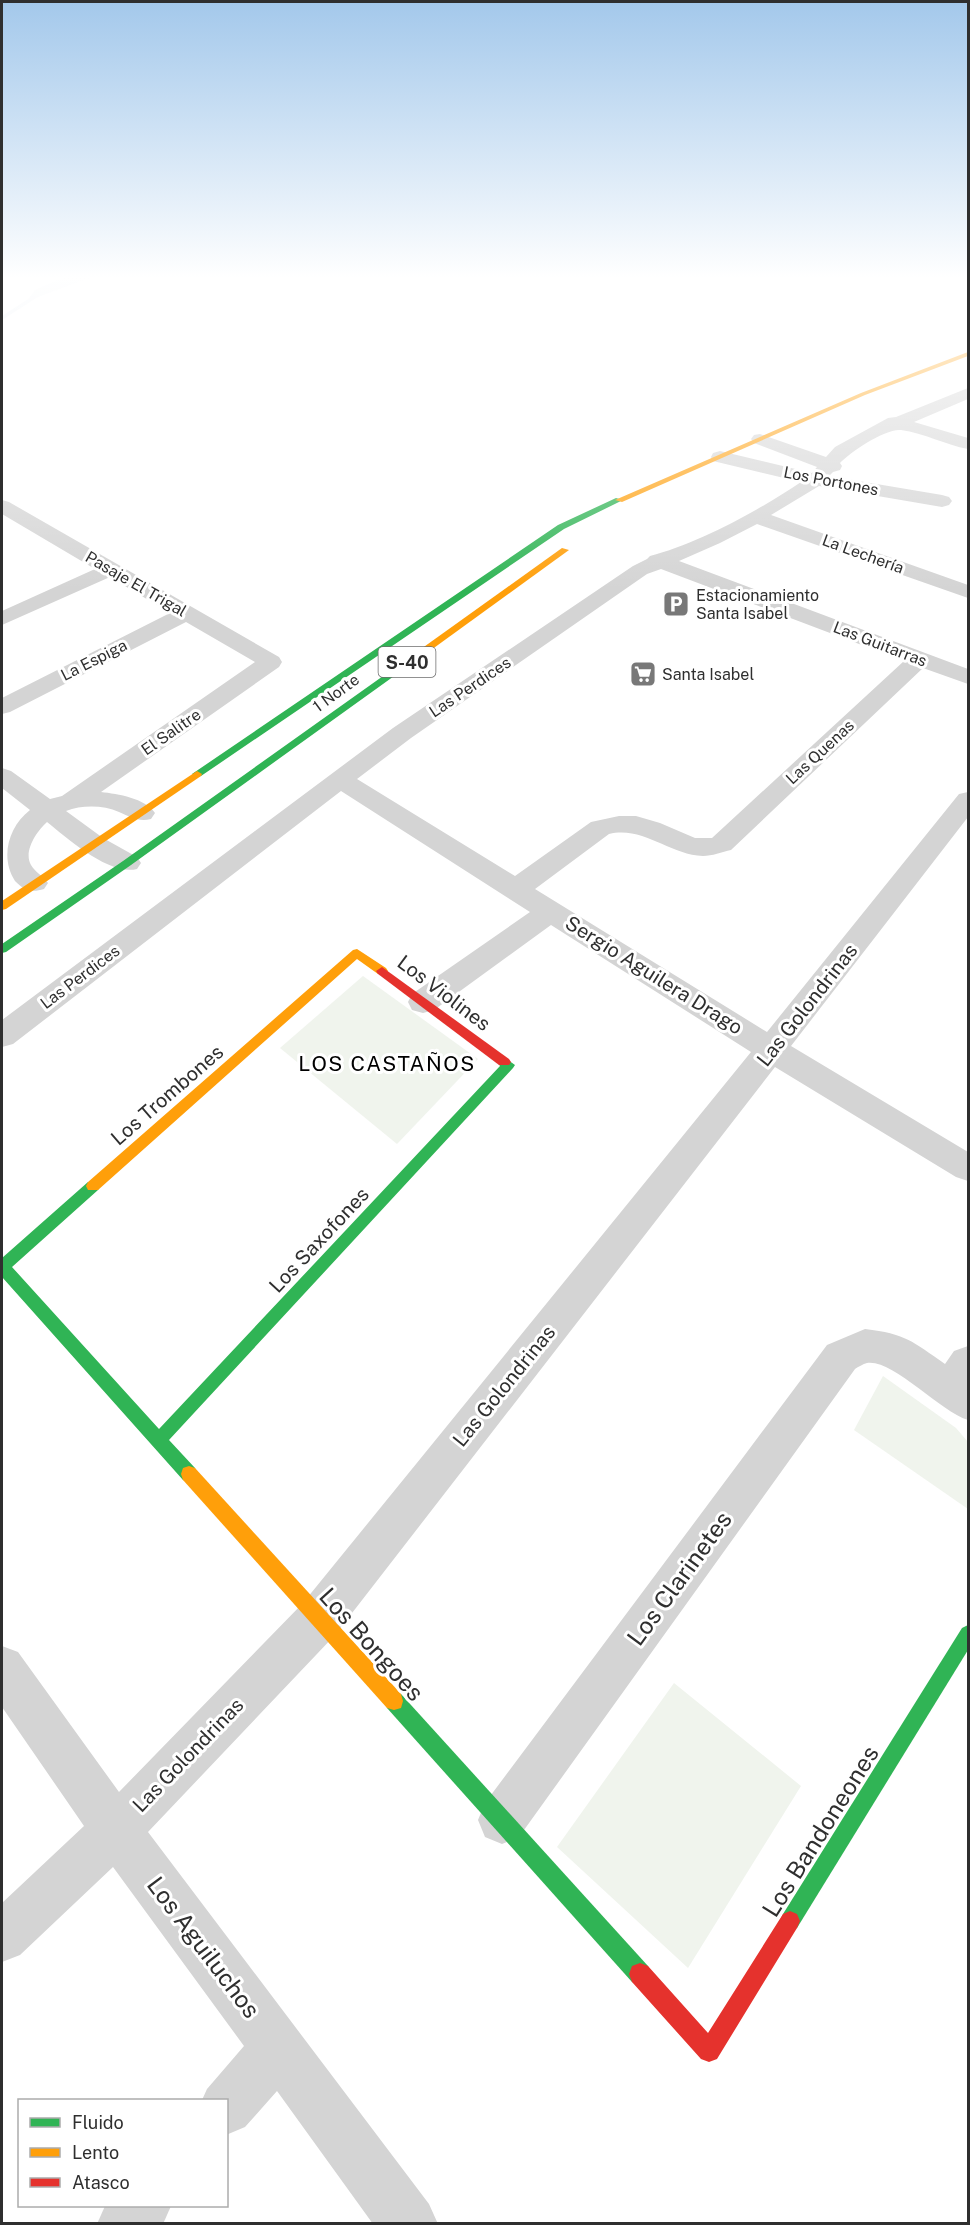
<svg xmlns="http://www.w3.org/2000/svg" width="970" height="2225" font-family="'Public Sans',sans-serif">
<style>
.green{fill:#f0f4ed}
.water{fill:#dce6f0}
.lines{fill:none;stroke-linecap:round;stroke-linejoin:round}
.stream{fill:#dce6f0;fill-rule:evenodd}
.street{fill:#d4d4d4;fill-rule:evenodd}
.fast{fill:#30b455;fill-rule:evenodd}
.slow{fill:#ff9f0a;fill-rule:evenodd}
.jam{fill:#e5322d;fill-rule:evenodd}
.labels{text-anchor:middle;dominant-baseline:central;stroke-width:6;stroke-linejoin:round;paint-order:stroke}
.far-street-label{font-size:16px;fill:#2f2f2f;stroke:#fff}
.far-poi-label{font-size:16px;fill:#2f2f2f;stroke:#fff;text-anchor:start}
.shield{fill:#fff;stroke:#6d6d6d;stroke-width:1.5}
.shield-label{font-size:18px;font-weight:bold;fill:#2f2f2f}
.street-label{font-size:20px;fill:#2f2f2f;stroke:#fff}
.neighbourhood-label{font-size:21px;letter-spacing:1.5px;fill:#000;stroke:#fff}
.near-street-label{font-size:24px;fill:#2f2f2f;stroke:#fff}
</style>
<rect width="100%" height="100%" fill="#fff"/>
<g class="green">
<path d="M 363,976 L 478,1059 L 397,1144 L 280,1048 Z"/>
<path d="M 883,1376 L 956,1428 L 968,1442 L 968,1509 L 854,1430 Z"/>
<path d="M 674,1683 L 801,1786 L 688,1968 L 557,1847 Z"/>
</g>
<path class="water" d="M 62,278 L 89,278 L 27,301 L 35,290 Z"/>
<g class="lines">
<path class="stream" d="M 39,292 L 44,293 L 2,320 L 2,316 Z"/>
<g class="street">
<path d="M 968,388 L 968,399 L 914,422 L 968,438 L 968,449 C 946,445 924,433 901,430 C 886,428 850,452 840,463 L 842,466 L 840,470 L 833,472 L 829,476 L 942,495 L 949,497 L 952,501 L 949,505 L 942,507 L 819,486 L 771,515 L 968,585 L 968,598 L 757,524 L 720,543 L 679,561 L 968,669 L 968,684 L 923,668 L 731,850 C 722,852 712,856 703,856 C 669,855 644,826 609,834 L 535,889 L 767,1032 L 959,794 L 968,792 L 968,817 L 791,1046 L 968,1152 L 968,1181 L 956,1177 L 775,1067 L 335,1635 L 148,1832 L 429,2204 L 438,2224 L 373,2224 L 277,2091 L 245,2127 L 226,2135 L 226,2100 L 202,2100 L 207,2089 L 244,2046 L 113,1867 L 20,1955 L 2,1962 L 2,1903 L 84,1826 L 2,1707 L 2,1646 L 18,1652 L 119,1792 L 303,1603 L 751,1052 L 551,925 L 434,1010 L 423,1013 L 412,1010 L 408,1002 L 412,994 L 530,912 L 341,791 L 13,1044 L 2,1047 L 2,1020 L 393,728 L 633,566 L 647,559 L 650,556 C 697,544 760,510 801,482 L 713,461 L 711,457 L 713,453 L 720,451 L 812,473 L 817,467 L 754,443 L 751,439 L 754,435 L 760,434 L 826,457 L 835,447 L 888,418 L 896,417 ZM 661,569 L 904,661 L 712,838 L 695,838 L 660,823 L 636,816 L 619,816 L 591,822 L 515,876 L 357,779 L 411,738 L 647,574 Z"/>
<path d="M 2,500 L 9,502 L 279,657 L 282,662 L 279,667 L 101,792 C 118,794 145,798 155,813 L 151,819 C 138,822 131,817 119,812 C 103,805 82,805 66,811 L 103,838 L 137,857 L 141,863 L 137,869 C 110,876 68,839 47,822 C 37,831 23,851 31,865 C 35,872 43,876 48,883 L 44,889 C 31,893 24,890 15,881 C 0,858 8,827 30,810 L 2,788 L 2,768 L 11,771 L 50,799 L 62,796 L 255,662 L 186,622 L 10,712 L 2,714 L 2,698 L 170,613 L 110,577 L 2,625 L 2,611 L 95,569 L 2,514 Z"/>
<path d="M 865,1329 C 906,1334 912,1341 945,1364 L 954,1351 L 968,1346 L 968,1420 C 939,1411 893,1359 867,1363 C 863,1364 858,1367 855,1369 L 519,1837 L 502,1844 L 485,1837 L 478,1820 L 485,1803 L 827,1345 Z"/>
<path d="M 105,2206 L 171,2206 L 163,2224 L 97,2224 Z"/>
</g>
<g class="fast">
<path d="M 616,498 L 623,500 L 564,529 L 201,776 L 197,777 L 192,774 L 558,525 Z"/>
<path d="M 414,654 L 422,656 L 131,865 L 6,952 L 2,953 L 2,944 L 123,861 Z"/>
<path d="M 504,1057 L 515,1065 L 513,1068 L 169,1440 L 195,1468 L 197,1474 L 195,1480 L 189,1482 L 183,1480 L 2,1277 L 2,1258 L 88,1182 L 98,1182 L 100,1186 L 98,1190 L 12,1267 L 159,1429 L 500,1066 L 497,1062 Z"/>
<path d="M 968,1625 L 968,1650 L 797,1928 L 790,1931 L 783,1928 L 780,1921 L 783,1914 L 962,1628 Z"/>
<path d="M 394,1692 L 401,1694 L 648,1966 L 651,1974 L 648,1982 L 640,1985 L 632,1982 L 387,1708 L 385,1701 L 387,1694 Z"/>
</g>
<g class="slow">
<path d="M 968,352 L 968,356 L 865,395 L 622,502 L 615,500 L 861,393 Z"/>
<path d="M 562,548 L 569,550 L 420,658 L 414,658 L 414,654 Z"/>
<path d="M 197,771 L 202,774 L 201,776 L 6,909 L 2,910 L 2,901 Z"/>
<path d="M 357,949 L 386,968 L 388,971 L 386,974 L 378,974 L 357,959 L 98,1190 L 88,1190 L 86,1186 L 88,1182 L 353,950 Z"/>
<path d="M 189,1466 L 195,1468 L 401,1694 L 403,1701 L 401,1708 L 394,1710 L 387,1708 L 183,1480 L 181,1474 L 183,1468 Z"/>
</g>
<g class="jam">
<path d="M 382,967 L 509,1059 L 511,1062 L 509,1065 L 499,1065 L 378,974 L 376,971 Z"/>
<path d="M 790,1911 L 797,1914 L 800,1921 L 797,1928 L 717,2059 L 709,2062 L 701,2059 L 632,1982 L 629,1974 L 632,1966 L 640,1963 L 648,1966 L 708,2033 L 783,1914 Z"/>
</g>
</g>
<linearGradient id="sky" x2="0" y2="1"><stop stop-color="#a3c8eb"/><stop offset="0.47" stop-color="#fff"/><stop offset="1" stop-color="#fff" stop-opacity="0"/></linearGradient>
<rect width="970" height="590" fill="url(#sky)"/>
<defs>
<symbol id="parking-square" viewBox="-11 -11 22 22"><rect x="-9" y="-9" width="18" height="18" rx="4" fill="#787878" stroke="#fff"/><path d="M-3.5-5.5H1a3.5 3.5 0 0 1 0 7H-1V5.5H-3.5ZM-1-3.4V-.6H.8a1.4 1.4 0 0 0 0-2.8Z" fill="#fff"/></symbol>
<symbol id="supermarket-square" viewBox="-11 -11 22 22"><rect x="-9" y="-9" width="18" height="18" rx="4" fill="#787878" stroke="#fff"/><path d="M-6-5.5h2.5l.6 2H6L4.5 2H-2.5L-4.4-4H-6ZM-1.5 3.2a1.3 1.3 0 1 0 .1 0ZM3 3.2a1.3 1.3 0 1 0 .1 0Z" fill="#fff"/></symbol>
</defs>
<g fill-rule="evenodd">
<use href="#parking-square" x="661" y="589" width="30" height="30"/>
<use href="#supermarket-square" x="628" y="659" width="30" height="30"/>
</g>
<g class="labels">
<g class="far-street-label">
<text transform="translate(831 481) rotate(11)">Los Portones</text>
<text transform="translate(863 554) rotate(20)">La Lechería</text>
<text transform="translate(136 584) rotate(30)">Pasaje El Trigal</text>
<text transform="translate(880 644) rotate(21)">Las Guitarras</text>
<text transform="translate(94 660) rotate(-27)">La Espiga</text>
<text transform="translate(470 687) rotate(-34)">Las Perdices</text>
<text transform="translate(336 693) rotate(-36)">1 Norte</text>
<text transform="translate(171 732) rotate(-35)">El Salitre</text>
<text transform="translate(820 752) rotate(-43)">Las Quenas</text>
<text transform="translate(80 977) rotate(-37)">Las Perdices</text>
</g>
<g class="far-poi-label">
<text x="696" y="595">Estacionamiento<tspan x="696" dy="18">Santa Isabel</tspan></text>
<text x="662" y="674">Santa Isabel</text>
</g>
<rect class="shield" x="378.5" y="647" width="57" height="30" rx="4.5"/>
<g class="shield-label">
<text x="407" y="662">S-40</text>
</g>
<g class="street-label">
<text transform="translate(654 975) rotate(32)">Sergio Aguilera Drago</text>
<text transform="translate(444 993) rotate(37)">Los Violines</text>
<text transform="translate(807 1005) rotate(-52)">Las Golondrinas</text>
<text transform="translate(167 1095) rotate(-41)">Los Trombones</text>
<text transform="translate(319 1240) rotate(-47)">Los Saxofones</text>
<text transform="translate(504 1386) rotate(-51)">Las Golondrinas</text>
<text transform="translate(188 1755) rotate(-46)">Las Golondrinas</text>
</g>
<g class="neighbourhood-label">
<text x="387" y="1063">LOS CASTAÑOS</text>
</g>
<g class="near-street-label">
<text transform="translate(679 1578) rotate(-54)">Los Clarinetes</text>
<text transform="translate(372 1644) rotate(48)">Los Bongoes</text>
<text transform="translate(820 1831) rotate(-58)">Los Bandoneones</text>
<text transform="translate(204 1947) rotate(53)">Los Aguiluchos</text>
</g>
</g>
<rect width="970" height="2225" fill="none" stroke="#2f2f2f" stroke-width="6"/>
<rect x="18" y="2099" width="210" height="108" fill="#ffffff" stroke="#acacac" stroke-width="1.5"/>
<rect x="30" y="2118" width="30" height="9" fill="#30b455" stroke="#acacac" stroke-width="1.5"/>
<text x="72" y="2129" font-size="18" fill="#2f2f2f">Fluido</text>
<rect x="30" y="2148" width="30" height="9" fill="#ff9f0a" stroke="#acacac" stroke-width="1.5"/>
<text x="72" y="2159" font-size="18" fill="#2f2f2f">Lento</text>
<rect x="30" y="2178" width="30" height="9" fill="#e5322d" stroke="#acacac" stroke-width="1.5"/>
<text x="72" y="2189" font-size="18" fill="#2f2f2f">Atasco</text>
</svg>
